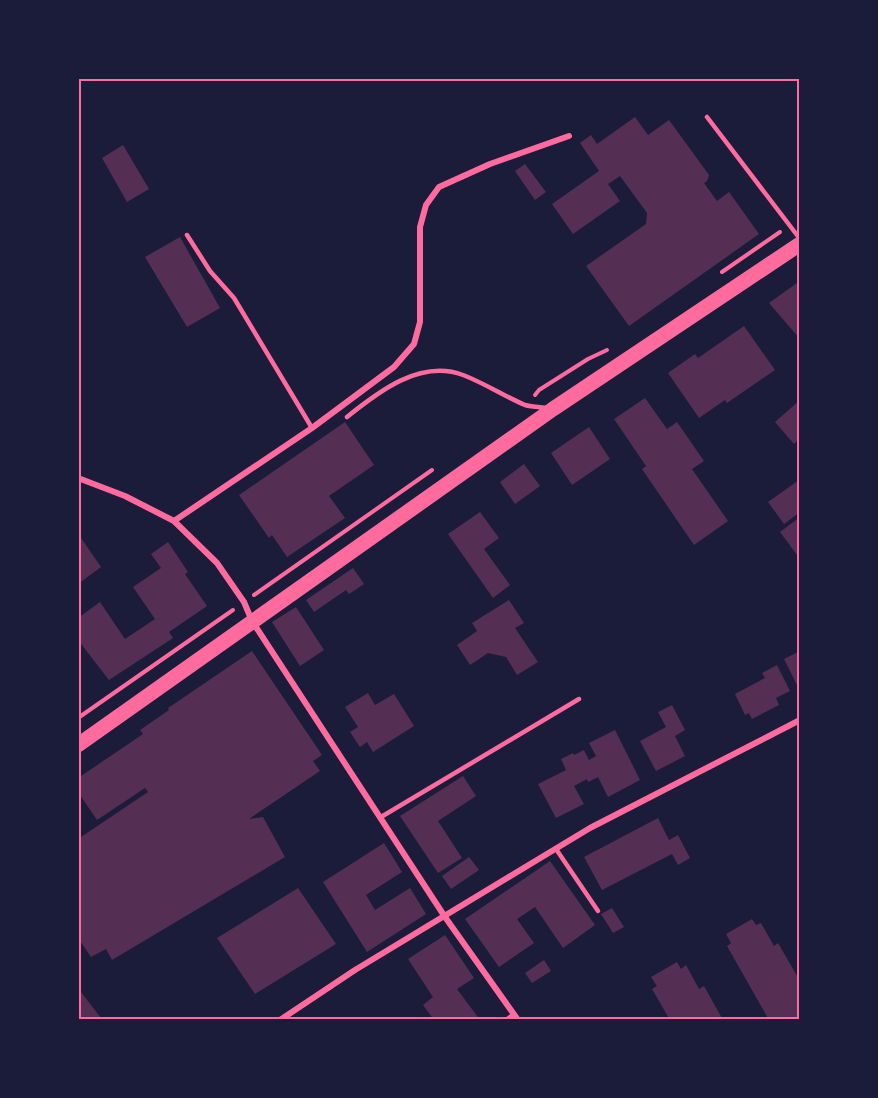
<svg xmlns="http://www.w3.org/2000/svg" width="878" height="1098" font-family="Barlow,sans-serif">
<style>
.building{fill:#542f53}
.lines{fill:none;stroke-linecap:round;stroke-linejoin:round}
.path{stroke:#ff6b9d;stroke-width:4}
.service{stroke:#ff6b9d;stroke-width:4.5}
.minor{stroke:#ff6b9d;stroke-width:6}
.primary{stroke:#ff6b9d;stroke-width:15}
.neatline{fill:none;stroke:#ff6b9d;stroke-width:2}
</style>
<rect width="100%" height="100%" fill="#1b1b3a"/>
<g class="building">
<path d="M 635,117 L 648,135 L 669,120 L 709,175 L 707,181 L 704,183 L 717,201 L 729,192 L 759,234 L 629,326 L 586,266 L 646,224 L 647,213 L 620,176 L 608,184 L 620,201 L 573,234 L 552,204 L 599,171 L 580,143 L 591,135 L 597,144 Z"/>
<path d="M 123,145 L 149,189 L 127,202 L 102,158 Z"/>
<path d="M 525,164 L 546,192 L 535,200 L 515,171 Z"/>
<path d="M 180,237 L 220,308 L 187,327 L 145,257 Z"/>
<path d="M 797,283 L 800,284 L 800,339 L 769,303 Z"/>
<path d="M 744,326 L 775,370 L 727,403 L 725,400 L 699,418 L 668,373 L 695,354 L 698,358 Z"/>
<path d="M 645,398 L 667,429 L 677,422 L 704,461 L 692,469 L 728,521 L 694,545 L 642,469 L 646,466 L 614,419 Z"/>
<path d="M 800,400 L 800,438 L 794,444 L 775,422 Z"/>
<path d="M 345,422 L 374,465 L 329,496 L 345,518 L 287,557 L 272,535 L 269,538 L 239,495 Z"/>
<path d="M 589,427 L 610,459 L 572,485 L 551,453 Z"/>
<path d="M 524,464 L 540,486 L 515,504 L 500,482 Z"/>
<path d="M 799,480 L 800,512 L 784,524 L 768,502 Z"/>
<path d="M 480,512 L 499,538 L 484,549 L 510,585 L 493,598 L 448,534 Z"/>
<path d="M 800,517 L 800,559 L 780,532 Z"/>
<path d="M 81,538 L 101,567 L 78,584 L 78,541 Z"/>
<path d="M 168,542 L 188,572 L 185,574 L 207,606 L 169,632 L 173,638 L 109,680 L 78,640 L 78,618 L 100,602 L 125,639 L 155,619 L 133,587 L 161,568 L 151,554 Z"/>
<path d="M 353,568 L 364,584 L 349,594 L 346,590 L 314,612 L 306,600 Z"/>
<path d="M 509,600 L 524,623 L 515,628 L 538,662 L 517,675 L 506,657 L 488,653 L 470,665 L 457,645 L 477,631 L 472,623 Z"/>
<path d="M 296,607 L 324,650 L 300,666 L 272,622 Z"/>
<path d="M 252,651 L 322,755 L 313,761 L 320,771 L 249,819 L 263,817 L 285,857 L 112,960 L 106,949 L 91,957 L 80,941 L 78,943 L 78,839 L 148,792 L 145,788 L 97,820 L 78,792 L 78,778 L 143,734 L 140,730 L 169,710 L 168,708 Z"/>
<path d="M 800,651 L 800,691 L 784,659 Z"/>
<path d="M 777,665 L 790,691 L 776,698 L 779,705 L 752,719 L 749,713 L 745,715 L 735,694 L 765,678 L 762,673 Z"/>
<path d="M 368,693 L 375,705 L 394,694 L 414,726 L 373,752 L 367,742 L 360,747 L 350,732 L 358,727 L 345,707 Z"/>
<path d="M 672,705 L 685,730 L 675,736 L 685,756 L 656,771 L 640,741 L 666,727 L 658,712 Z"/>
<path d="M 615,730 L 640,780 L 608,797 L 598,777 L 588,782 L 587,779 L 574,786 L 584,804 L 556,818 L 538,784 L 566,770 L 561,759 L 573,753 L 574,755 L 584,750 L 589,760 L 596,756 L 589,743 Z"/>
<path d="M 463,776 L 476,796 L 438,821 L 462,858 L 438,873 L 400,816 Z"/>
<path d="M 658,818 L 669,840 L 678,835 L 690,858 L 678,865 L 672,854 L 602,890 L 584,857 Z"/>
<path d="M 384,843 L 402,872 L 366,895 L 375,910 L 410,888 L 426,914 L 367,952 L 323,882 Z"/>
<path d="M 469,857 L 479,870 L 451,889 L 442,876 Z"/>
<path d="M 550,861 L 595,925 L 563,948 L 535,907 L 517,919 L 534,943 L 499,967 L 465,919 Z"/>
<path d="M 298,888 L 336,944 L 255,994 L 217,938 Z"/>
<path d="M 612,908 L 624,927 L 613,933 L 601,914 Z"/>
<path d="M 752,919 L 756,925 L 761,923 L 774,946 L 778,943 L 800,981 L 800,1020 L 769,1020 L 727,946 L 731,943 L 726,934 Z"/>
<path d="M 445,935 L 474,978 L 457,989 L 480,1020 L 434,1020 L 423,1005 L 433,997 L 408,959 Z"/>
<path d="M 544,960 L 551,971 L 532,983 L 525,973 Z"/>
<path d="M 677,962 L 681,969 L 686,965 L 699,989 L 704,986 L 723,1020 L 670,1020 L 652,989 L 657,986 L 651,977 Z"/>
<path d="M 78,988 L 101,1018 L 98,1020 L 78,1020 Z"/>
</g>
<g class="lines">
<g class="path">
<path d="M 722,272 L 780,232"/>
<path d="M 535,395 L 539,390 L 588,359 L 607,350"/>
<path d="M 254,595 L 432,470"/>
<path d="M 78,718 L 233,610"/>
</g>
<g class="service">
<path d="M 707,117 L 800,239"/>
<path d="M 187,235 L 210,271 L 234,298 L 312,428"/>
<path d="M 347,417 C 378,392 420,359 463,375 C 484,383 504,396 525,405 C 532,407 540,407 548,408"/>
<path d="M 381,817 L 579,699"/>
<path d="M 556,849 L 598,911"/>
<path d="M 506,1020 L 514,1014"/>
</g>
<g class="minor">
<path d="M 78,478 L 125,496 L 174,521 L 217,563 L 244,602 L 252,621 L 445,917 L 518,1020"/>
<path d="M 174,521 L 312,428 L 394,367 L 414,344 L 420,322 L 420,227 L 426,205 L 439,187 L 490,164 L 569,136"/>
<path d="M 280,1020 L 355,970 L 590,828 L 800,720"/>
</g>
<path class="primary" d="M 78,745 L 553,409 L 800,244"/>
</g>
<rect width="878" height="1098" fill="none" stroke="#1b1b3a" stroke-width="159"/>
<rect x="80" y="80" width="718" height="938" class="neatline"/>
</svg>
